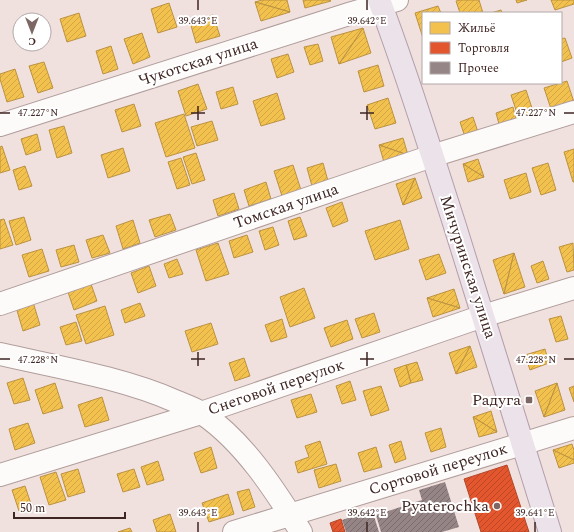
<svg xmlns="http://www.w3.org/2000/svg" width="574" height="532" font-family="Spectral,serif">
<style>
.homes{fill:url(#homes-hatch);stroke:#bc9241}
.shops{fill:url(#shops-hatch);stroke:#b2482a}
.building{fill:url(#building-hatch)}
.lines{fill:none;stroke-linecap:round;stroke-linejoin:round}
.minor-casing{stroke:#b09e9b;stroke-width:24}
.major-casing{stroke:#b39eaa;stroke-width:24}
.minor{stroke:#fdfafa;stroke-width:22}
.major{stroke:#ece2e9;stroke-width:22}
.ticks{fill:none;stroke:#3e2522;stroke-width:1.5}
.poi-dot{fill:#7c6764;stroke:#fff;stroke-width:1.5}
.labels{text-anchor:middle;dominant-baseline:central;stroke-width:4;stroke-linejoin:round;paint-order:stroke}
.street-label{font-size:16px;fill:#3e2522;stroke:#fff}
.poi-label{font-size:16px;fill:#3e2522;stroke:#fff;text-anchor:end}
.ticks-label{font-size:10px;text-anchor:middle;fill:#3e2522;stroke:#fff;stroke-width:4;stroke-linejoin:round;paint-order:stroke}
</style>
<defs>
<pattern id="homes-hatch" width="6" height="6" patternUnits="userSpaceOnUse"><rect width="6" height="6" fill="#f2c14e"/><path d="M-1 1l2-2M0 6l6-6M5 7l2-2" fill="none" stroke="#d1a644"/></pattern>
<pattern id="shops-hatch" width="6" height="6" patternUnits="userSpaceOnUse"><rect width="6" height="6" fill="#e4572e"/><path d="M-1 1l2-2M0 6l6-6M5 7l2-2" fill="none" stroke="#ba4827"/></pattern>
<pattern id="building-hatch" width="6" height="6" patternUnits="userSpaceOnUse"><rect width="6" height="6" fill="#968586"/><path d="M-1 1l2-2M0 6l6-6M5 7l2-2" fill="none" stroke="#7c6d6d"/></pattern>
</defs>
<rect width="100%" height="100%" fill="#f0e1df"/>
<g class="homes">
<path d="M 262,0 L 287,0 L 290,12 L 255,2 Z"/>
<path d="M 303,0 L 330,0 L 331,1 L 305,8 Z"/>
<path d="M 460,0 L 479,0 L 483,13 L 460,13 L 456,1 Z"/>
<path d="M 516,0 L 527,0 L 517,3 Z"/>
<path d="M 551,0 L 574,0 L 574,4 L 555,10 Z"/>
<path d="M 255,2 L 290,12 L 261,21 Z"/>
<path d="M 169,3 L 177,27 L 158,33 L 151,9 Z"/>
<path d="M 438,6 L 441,13 L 423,13 L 423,38 L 415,13 Z"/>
<path d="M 501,10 L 502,13 L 491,13 Z"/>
<path d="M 79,13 L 86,36 L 67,42 L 60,19 Z"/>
<path d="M 213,15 L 220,36 L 196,43 L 190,22 Z"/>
<path d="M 363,28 L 371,53 L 339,64 Z"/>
<path d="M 363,28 L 339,64 L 331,37 Z"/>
<path d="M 142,33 L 150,57 L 133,64 L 124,39 Z"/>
<path d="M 565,38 L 572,58 L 561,62 L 561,39 Z"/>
<path d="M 318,44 L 323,61 L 310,65 L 304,47 Z"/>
<path d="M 111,46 L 118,69 L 103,74 L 96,51 Z"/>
<path d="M 288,54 L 294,72 L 277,78 L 271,59 Z"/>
<path d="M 44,62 L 53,88 L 38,93 L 29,66 Z"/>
<path d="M 378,65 L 384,86 L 364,92 L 358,71 Z"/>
<path d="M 15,69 L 24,97 L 7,102 L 0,79 L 0,74 Z"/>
<path d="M 567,81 L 574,102 L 551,109 L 544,88 Z"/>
<path d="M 198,84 L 207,109 L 186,116 L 178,91 Z"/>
<path d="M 233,87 L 238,104 L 221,109 L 216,92 Z"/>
<path d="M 526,90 L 534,114 L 519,119 L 511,95 Z"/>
<path d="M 277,93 L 285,119 L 261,126 L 253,101 Z"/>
<path d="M 388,98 L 396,123 L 375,129 L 367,105 Z"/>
<path d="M 134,104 L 141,126 L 122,132 L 115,110 Z"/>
<path d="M 513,107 L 516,119 L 499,124 L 496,113 Z"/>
<path d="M 184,114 L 195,148 L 166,157 L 155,123 Z"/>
<path d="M 473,117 L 478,132 L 465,137 L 460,122 Z"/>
<path d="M 212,121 L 218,140 L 197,146 L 191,127 Z"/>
<path d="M 64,126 L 72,153 L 57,158 L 49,130 Z"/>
<path d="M 37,134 L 41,150 L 26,155 L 21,139 Z"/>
<path d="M 403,138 L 408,155 L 379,145 Z"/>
<path d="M 379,145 L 408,155 L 384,162 Z"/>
<path d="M 2,146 L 10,170 L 0,173 L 0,147 Z"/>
<path d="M 123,148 L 130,171 L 108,178 L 101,155 Z"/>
<path d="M 574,149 L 574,182 L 573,182 L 564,152 Z"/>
<path d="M 196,153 L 205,180 L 192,184 L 183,157 Z"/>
<path d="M 181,158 L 190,185 L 177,189 L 168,162 Z"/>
<path d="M 478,159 L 484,177 L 463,164 Z"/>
<path d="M 323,163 L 328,181 L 312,186 L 307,168 Z"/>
<path d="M 548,163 L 556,190 L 541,195 L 532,168 Z"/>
<path d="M 463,164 L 484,177 L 468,182 Z"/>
<path d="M 293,165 L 301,190 L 282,196 L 274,171 Z"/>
<path d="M 25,166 L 32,186 L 19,190 L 13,170 Z"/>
<path d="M 526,173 L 531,192 L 510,199 L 504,180 Z"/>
<path d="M 415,178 L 422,198 L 403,205 Z"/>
<path d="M 415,178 L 403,205 L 396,184 Z"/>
<path d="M 266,182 L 271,199 L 249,206 L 244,190 Z"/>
<path d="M 234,193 L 239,209 L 218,216 L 213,200 Z"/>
<path d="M 342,202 L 348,221 L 333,227 L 326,208 Z"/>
<path d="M 170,214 L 176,230 L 155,237 L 149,220 Z"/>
<path d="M 24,217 L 31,240 L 16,245 L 9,221 Z"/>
<path d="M 300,217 L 307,236 L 294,240 L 288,221 Z"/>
<path d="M 4,219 L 13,245 L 0,249 L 0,220 Z"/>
<path d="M 133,220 L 140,243 L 123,249 L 116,226 Z"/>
<path d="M 400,220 L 409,249 L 375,260 L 365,231 Z"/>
<path d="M 273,227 L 279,245 L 265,250 L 259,231 Z"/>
<path d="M 103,235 L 110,253 L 92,258 L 86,240 Z"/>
<path d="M 247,235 L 253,252 L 234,258 L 229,241 Z"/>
<path d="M 218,243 L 229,274 L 206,281 L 196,250 Z"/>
<path d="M 573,243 L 574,270 L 567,272 L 559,247 Z"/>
<path d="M 74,245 L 79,262 L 61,267 L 56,250 Z"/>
<path d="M 42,249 L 49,271 L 29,277 L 22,255 Z"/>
<path d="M 514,253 L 504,294 L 493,260 Z"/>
<path d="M 514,253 L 525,287 L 504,294 Z"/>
<path d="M 439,254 L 446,273 L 426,280 L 419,260 Z"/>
<path d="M 177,259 L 183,274 L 169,278 L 164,264 Z"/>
<path d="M 543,261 L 549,279 L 537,283 L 531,266 Z"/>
<path d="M 149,266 L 156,286 L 138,293 L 131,273 Z"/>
<path d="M 91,284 L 97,301 L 74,310 L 68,292 Z"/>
<path d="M 304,288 L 315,318 L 290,327 L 280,297 Z"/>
<path d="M 454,289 L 460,308 L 427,298 Z"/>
<path d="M 427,298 L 460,308 L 433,317 Z"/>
<path d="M 33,302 L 40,325 L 23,331 L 16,307 Z"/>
<path d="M 140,303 L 145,316 L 125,323 L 121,310 Z"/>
<path d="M 105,306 L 114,335 L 86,344 L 76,315 Z"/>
<path d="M 374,313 L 380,332 L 362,338 L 355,319 Z"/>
<path d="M 561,316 L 568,339 L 556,342 L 549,319 Z"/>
<path d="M 282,319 L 287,337 L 271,342 L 265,325 Z"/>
<path d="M 347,320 L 353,339 L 331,347 L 324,328 Z"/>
<path d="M 76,322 L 82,341 L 66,345 L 60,327 Z"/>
<path d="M 211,323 L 218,344 L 192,352 L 185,331 Z"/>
<path d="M 470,346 L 477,367 L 456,374 Z"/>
<path d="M 470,346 L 456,374 L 449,353 Z"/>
<path d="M 545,349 L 549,363 L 525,355 Z"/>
<path d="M 525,355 L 549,363 L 530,370 Z"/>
<path d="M 244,358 L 250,376 L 235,381 L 229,363 Z"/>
<path d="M 417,362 L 423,380 L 411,383 L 406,365 Z"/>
<path d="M 406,365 L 411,383 L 400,387 L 394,369 Z"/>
<path d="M 23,378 L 30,400 L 14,404 L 7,383 Z"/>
<path d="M 350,381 L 356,400 L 342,404 L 336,386 Z"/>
<path d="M 55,383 L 63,408 L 43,414 L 35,390 Z"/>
<path d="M 557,383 L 544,417 L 535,391 Z"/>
<path d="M 557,383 L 565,410 L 544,417 Z"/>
<path d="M 381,386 L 389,410 L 371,416 L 363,391 Z"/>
<path d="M 574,386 L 574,402 L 569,388 Z"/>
<path d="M 311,394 L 317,412 L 297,418 L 291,400 Z"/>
<path d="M 102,397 L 109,420 L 85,427 L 78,405 Z"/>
<path d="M 491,411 L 497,432 L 473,417 Z"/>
<path d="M 473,417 L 497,432 L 479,437 Z"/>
<path d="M 28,423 L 35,443 L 15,450 L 9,429 Z"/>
<path d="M 441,428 L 446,447 L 431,452 L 425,433 Z"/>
<path d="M 320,441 L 327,464 L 298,473 L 295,462 L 309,457 L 305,446 Z"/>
<path d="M 401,441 L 406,459 L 395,463 L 389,445 Z"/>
<path d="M 572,444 L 574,450 L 574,460 L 553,450 Z"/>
<path d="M 211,447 L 217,468 L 201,473 L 194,453 Z"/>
<path d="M 376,447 L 382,467 L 364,472 L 358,453 Z"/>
<path d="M 553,450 L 574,460 L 574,463 L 559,468 Z"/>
<path d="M 158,461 L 164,480 L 147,485 L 141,467 Z"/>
<path d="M 336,464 L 341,481 L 319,488 L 314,470 Z"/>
<path d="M 78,469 L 85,492 L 68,497 L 61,474 Z"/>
<path d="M 134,469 L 140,487 L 123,492 L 117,474 Z"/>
<path d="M 56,472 L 66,500 L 49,505 L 40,477 Z"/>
<path d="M 25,486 L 32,507 L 19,511 L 12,490 Z"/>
<path d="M 249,489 L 255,507 L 243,511 L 237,492 Z"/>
<path d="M 228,494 L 234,514 L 209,522 L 202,503 Z"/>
<path d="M 170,514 L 176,532 L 157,532 L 153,520 Z"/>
<path d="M 130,528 L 132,532 L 118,532 Z"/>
</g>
<g class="shops">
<path d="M 507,465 L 529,532 L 481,532 L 464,479 Z"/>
<path d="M 341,519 L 345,532 L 333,532 L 330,523 Z"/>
</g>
<g class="building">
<path d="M 445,482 L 459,527 L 442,532 L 381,532 L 376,515 L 422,500 L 419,490 Z"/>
<path d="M 372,510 L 379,532 L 346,532 L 342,520 Z"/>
</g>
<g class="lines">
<defs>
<g id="minor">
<path d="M 0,125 L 352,13 L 397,0"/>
<path d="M 0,304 L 432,156 L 574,112"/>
<path d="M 0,354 C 57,367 123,378 175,401 C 184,405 195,408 203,414 C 244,442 275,490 301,532"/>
<path d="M 0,475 L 201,413 L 483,316 L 574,288"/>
<path d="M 234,532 L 574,428"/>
</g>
<path id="major" d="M 379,0 C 407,73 430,149 454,223 C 487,326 519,429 550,532"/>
</defs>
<use href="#minor" class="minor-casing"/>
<use href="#major" class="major-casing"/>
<use href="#minor" class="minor"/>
<use href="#major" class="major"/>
</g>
<path class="ticks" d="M 198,0 L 198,10M 367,0 L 367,10M 198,106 L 198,120M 367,106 L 367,120M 0,113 L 10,113M 191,113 L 205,113M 360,113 L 374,113M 564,113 L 574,113M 198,352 L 198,366M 367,352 L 367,366M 0,359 L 10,359M 191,359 L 205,359M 360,359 L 374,359M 564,359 L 574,359M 198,522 L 198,532M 367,522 L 367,532M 535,522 L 535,532"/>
<g class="poi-dot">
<rect x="525" y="396" width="8" height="8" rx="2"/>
<circle cx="497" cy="506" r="4"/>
</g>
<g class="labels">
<g class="street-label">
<text transform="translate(198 62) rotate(-18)">Чукотская улица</text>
<text transform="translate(286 206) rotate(-19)">Томская улица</text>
<text transform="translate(468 267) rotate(72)">Мичуринская улица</text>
<text transform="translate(276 387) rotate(-19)">Снеговой переулок</text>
<text transform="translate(438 469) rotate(-17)">Сортовой переулок</text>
</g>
<g class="poi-label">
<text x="521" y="400">Радуга</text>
<text x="489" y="506">Pyaterochka</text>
</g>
</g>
<g class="ticks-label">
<text x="198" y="24">39.643°E</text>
<text x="367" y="24">39.642°E</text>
<text x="536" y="116">47.227°N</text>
<text x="38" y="116">47.227°N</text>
<text x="536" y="363">47.228°N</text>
<text x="38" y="363">47.228°N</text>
<text x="198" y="516">39.643°E</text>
<text x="367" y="516">39.642°E</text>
<text x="535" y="516">39.641°E</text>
</g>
<rect x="422" y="12" width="140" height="72" fill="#ffffff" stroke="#b2a8a7"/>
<rect x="430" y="22" width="20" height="12" fill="#f2c14e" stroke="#b2a8a7"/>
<text x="458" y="32" font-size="12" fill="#3e2522">Жильё</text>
<rect x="430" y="42" width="20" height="12" fill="#e4572e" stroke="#b2a8a7"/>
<text x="458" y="52" font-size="12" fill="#3e2522">Торговля</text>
<rect x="430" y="62" width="20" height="12" fill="#968586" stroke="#b2a8a7"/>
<text x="458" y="72" font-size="12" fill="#3e2522">Прочее</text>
<g transform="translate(32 32) rotate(180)"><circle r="19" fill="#ffffff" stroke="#b2a8a7"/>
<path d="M0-3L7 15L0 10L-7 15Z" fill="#7c6764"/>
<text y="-6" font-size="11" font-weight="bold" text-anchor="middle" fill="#3e2522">С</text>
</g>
<path d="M14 512v6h111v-6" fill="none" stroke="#3e2522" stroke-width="2"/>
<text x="20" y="512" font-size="12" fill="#3e2522" stroke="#ffffff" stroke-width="3" paint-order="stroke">50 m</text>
</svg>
